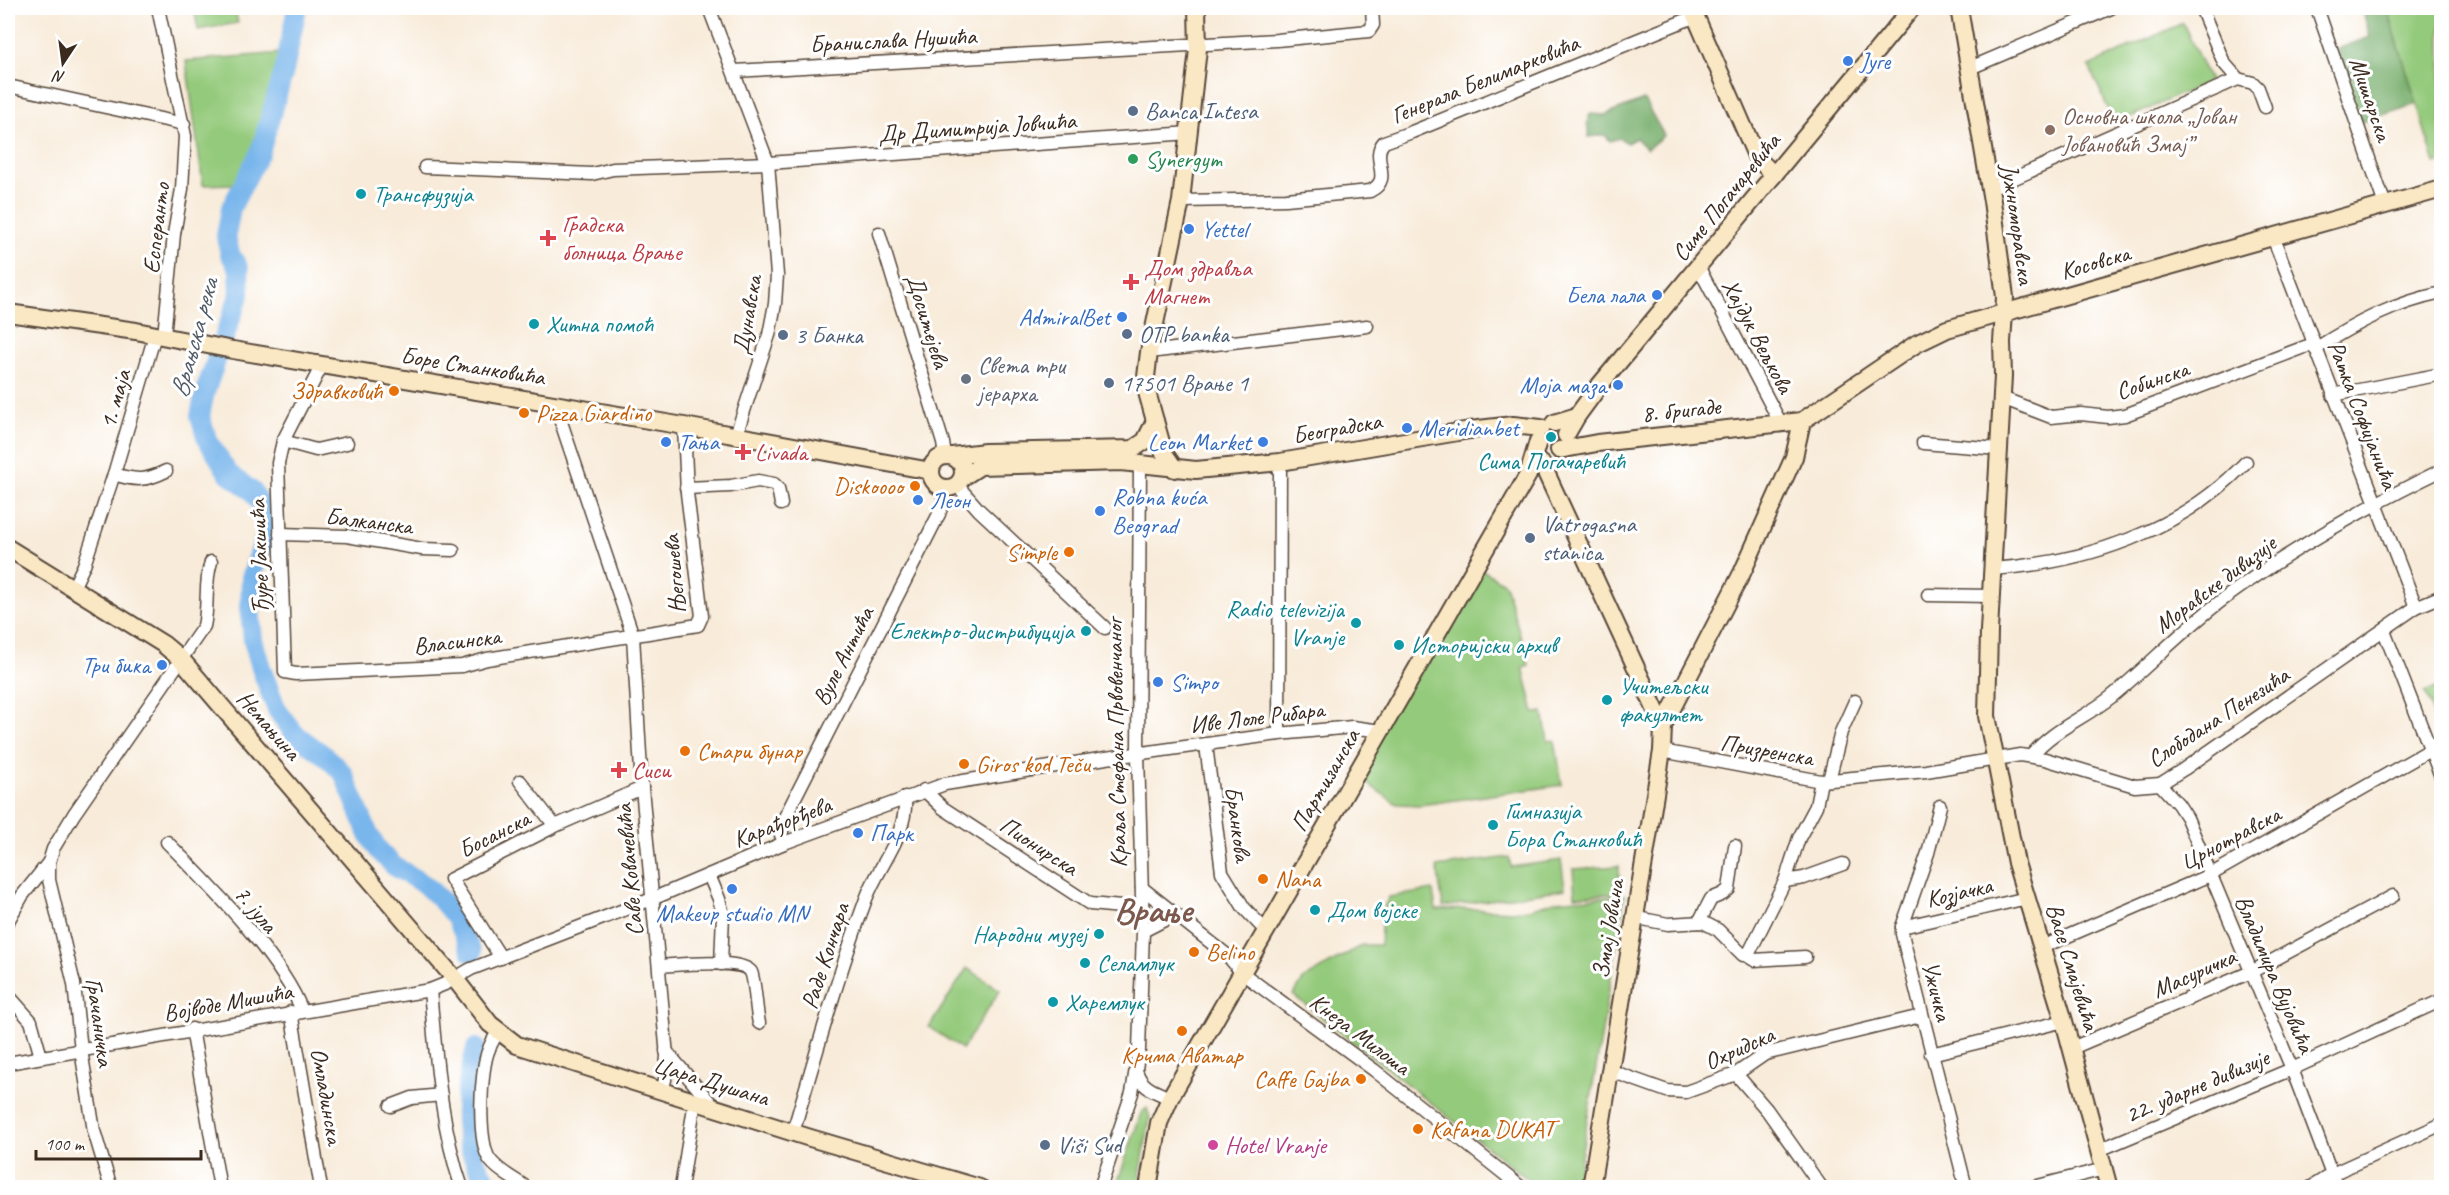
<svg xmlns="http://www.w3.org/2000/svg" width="2449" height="1195" font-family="Caveat,sans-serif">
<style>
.green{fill:#94ca7c;stroke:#687a4d;stroke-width:1.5}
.forest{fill:#77ae6c;stroke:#596c45;stroke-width:1.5}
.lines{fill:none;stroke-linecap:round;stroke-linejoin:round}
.river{stroke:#79b6ec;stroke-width:20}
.street-casing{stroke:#57473a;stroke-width:15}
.secondary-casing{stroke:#57473a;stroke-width:20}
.street{stroke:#fff;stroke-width:12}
.secondary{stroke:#fae7c3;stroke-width:16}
.shop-dot{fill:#3f7fe0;stroke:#fff;stroke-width:2}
.service-dot{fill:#5c6f8a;stroke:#fff;stroke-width:2}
.education-dot{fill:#8d6e63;stroke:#fff;stroke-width:2}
.leisure-dot{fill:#2e9e5b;stroke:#fff;stroke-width:2}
.culture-dot{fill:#0f9aa8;stroke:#fff;stroke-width:2}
.health-dot{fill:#e0444e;stroke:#fff;stroke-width:2}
.worship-dot{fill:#6b7280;stroke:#fff;stroke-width:2}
.food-dot{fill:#e8710a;stroke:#fff;stroke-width:2}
.hotel-dot{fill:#d1479c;stroke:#fff;stroke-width:2}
.labels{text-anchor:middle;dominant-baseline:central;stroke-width:6;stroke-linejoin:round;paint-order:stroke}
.street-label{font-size:24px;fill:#3b2a1e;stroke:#fff}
.shop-label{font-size:24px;fill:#366cbe;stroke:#fff;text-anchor:start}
.service-label{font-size:24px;fill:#4e5e75;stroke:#fff;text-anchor:start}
.education-label{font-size:24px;fill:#785e54;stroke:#fff;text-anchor:start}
.leisure-label{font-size:24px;fill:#27864d;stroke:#fff;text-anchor:start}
.culture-label{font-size:24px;fill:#0d838f;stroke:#fff;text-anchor:start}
.health-label{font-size:24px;fill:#be3a42;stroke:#fff;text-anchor:start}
.worship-label{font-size:24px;fill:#5b616d;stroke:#fff;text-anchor:start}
.food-label{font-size:24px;fill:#c56008;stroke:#fff;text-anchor:start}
.hotel-label{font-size:24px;fill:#b23c85;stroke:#fff;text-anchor:start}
.water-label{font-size:26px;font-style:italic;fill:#515b66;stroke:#fff}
.town-label{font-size:36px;font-weight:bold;fill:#7c594c;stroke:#fff}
</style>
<rect width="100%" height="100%" fill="#fff"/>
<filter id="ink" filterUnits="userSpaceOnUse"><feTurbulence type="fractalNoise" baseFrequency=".0167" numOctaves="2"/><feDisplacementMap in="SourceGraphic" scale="12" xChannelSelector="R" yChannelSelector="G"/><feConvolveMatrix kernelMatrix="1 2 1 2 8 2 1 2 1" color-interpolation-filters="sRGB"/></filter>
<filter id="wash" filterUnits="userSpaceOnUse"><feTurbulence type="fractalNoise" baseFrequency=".008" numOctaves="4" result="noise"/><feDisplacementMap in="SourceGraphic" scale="24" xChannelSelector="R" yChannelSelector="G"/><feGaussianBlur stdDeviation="1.35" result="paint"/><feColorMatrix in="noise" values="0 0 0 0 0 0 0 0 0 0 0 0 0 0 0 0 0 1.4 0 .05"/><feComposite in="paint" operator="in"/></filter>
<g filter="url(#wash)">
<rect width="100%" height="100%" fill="#f8ebd9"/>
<g class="green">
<path d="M 194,8 L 235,8 L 238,23 L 198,30 Z"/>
<path d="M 2387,8 L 2441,8 L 2441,162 L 2435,164 Z"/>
<path d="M 2183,23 L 2210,81 L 2115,124 L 2089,66 Z"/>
<path d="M 282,53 L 253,149 L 235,184 L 203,185 L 186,61 Z"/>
<path d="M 1476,566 L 1505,584 L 1529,665 L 1523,667 L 1534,713 L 1543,712 L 1548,741 L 1555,740 L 1562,785 L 1420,805 L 1397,804 L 1355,775 L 1389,716 L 1446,636 Z"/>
<path d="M 2441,686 L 2441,719 L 2436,721 L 2425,692 Z"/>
<path d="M 1509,857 L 1511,867 L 1561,860 L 1565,889 L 1443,907 L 1437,867 Z"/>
<path d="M 1619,866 L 1620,893 L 1575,896 L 1573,869 Z"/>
<path d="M 1433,890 L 1436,910 L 1471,909 L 1512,911 L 1529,909 L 1555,901 L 1625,895 L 1576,1187 L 1538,1187 L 1293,995 L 1304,979 L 1362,945 L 1380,945 L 1382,911 L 1389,897 Z"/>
<path d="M 967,968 L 1000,990 L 962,1049 L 929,1027 Z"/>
<path d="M 1147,1108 L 1150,1118 L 1138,1187 L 1116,1187 L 1141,1113 Z"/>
</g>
<g class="forest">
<path d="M 2362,8 L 2387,8 L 2417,104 L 2361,122 L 2337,49 L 2370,37 Z"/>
<path d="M 1644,100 L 1664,135 L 1647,149 L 1636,138 L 1627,143 L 1620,138 L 1610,141 L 1605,135 L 1589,137 L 1587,123 L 1590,114 L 1605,115 Z"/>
</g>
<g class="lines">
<g class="river">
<path d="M 297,8 L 284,71 L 260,152 L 231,208 L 226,236 L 230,254 L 239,269 L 240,293 L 205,392 L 200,416 L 207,439 L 228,473 L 253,492 L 264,509 L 266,534 L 251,578 L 250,609 L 253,640 L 262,671 L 277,710 L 294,733 L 324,755 L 343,773 L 369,835 L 379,851 L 394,866 L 425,885 L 442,901 L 457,919 L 472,953"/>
<path d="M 476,1048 C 463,1102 454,1141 492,1188"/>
</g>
</g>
</g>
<g filter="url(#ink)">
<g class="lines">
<defs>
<g id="street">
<path d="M 158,8 L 185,136 L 182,189 L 174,234 L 164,336"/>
<path d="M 709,8 L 768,163 L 777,275 L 775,304 L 769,335 L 736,435"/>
<path d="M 2201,8 L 2224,63 L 2238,79 L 2253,83 L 2258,88 L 2265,107"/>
<path d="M 2317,8 L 2385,205"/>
<path d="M 1970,68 L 2111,8"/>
<path d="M 734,71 L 1277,40 L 1369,31 L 1373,25 L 1372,8"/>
<path d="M 8,86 L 184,124"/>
<path d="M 425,167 L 592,174 L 613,169 L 768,163 L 1190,133"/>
<path d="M 1990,189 L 2238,79"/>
<path d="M 1181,201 L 1286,199 L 1370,191 C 1395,179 1369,158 1384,142 L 1412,132 L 1696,16"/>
<path d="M 879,233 L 943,443 L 945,456"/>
<path d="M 2273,237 L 2416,607"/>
<path d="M 1699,268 L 1781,424"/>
<path d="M 2315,349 C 2356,323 2394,303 2442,293"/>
<path d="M 1149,352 L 1367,326"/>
<path d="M 322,365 L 283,441 L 278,463 L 285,672 L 296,674 L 462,666 L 487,659 L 698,625 L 702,616 L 687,493 L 684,426"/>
<path d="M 2333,395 L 2442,374"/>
<path d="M 2002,398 L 2051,417 L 2081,414 L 2108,417 L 2125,415 L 2313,344"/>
<path d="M 558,404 L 561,422 L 633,636 L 642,788 L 667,1056 L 665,1080 L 662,1091"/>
<path d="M 283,441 L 316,450 L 347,443"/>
<path d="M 1923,443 L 1999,449"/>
<path d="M 114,474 C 136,481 146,481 166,471"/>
<path d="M 957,485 L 979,510 L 1105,628"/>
<path d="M 686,488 L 731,486 L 758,481 L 774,484 L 778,488 L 781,504"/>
<path d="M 280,534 L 347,536 L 422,549 L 453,550"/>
<path d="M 1992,569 C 2085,563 2182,531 2246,462"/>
<path d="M 73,588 L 84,565 L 114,474 L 155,335"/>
<path d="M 1928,595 L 1991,596"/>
<path d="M 2384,631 L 2442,779"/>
<path d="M 1279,734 L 1280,462"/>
<path d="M 1206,745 L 1222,872 L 1244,908 L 1266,931"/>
<path d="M 1662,751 L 1821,781 L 1926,771 L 2020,755 L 2045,759 L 2135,786 L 2160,784 L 2184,769 L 2416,607 L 2442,596"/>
<path d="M 2031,756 C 2053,729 2085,718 2111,697 C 2150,665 2184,628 2225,598 C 2293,548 2366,507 2442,470"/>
<path d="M 1829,780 L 1841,732 L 1855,701"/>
<path d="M 520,781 L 555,826"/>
<path d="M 2160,784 L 2178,804 L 2187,818 L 2292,1069 L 2337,1188"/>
<path d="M 924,790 L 943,808 L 1090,904 L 1142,909"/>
<path d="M 1940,806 L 1928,853 L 1902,927 L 1902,934 L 1966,1188"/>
<path d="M 167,842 C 208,884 281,956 302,1011"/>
<path d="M 784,843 L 781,835 L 786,815 L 939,514 L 943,502 L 944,488"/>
<path d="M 709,875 L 719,899 L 723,914 L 721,964"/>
<path d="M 1785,881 L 1804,878 L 1843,864"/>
<path d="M 1142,888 L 1228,956 L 1242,973 L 1374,1070 L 1522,1188"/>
<path d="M 1633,917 L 1668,924 L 1703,922 L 1718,930 L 1743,955 L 1749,953 L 1785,881 L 1799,838 L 1816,806 L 1821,781"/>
<path d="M 8,921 L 22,896 L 49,862"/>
<path d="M 1699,922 L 1711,899 L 1723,894 L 1729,889 L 1735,846"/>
<path d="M 1902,927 L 2027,898"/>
<path d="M 1143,931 L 1174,915"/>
<path d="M 2042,947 L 2210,875 L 2430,750"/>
<path d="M 1746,955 L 1754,960 L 1805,957"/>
<path d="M 501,958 L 451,879 L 555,826 L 642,788"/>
<path d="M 659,966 C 675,965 744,958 751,972 C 755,980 756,1010 759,1023"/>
<path d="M 430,990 C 436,1056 440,1124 462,1188"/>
<path d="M 8,995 L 31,1021 L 41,1057"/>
<path d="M 291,1012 L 321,1188"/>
<path d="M 192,1029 L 220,1188"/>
<path d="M 498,1032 C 495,1037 491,1043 489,1049 C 480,1068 477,1143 490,1160 C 500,1173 514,1178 527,1188"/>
<path d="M 2072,1048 L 2251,972 L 2393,896"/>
<path d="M 666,1051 L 714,1107"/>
<path d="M 1931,1054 L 2064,1021"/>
<path d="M 8,1063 L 430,990 L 445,984 L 471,969 L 652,899 L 784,843 L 945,784 L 1106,758 L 1279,734 L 1352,727 L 1381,731"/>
<path d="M 1136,1070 C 1141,1088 1154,1091 1170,1098"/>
<path d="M 1611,1071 L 1667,1091 L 1686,1092 L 1736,1074 L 1765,1054 L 1921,1016"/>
<path d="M 1736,1074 L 1767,1110 L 1822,1188"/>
<path d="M 391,1106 L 412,1098 L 441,1095"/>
<path d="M 793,1132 C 816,1054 838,975 866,899 C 879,864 908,835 905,797"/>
<path d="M 2099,1150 L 2292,1069 L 2442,1000"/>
<path d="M 111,1188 L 94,1131 L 81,1050 L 74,984 L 49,880 L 49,862 L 53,849 L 74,814 L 204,626 C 209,604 204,583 211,562"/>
<path d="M 681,1188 L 695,1101"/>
<path d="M 1100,1188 L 1132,1093 L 1139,1050 L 1143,931 L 1138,754 L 1140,463"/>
<path d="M 2030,1188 L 2104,1169"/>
<path d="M 2310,1188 L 2332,1174 L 2442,1124"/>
</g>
<g id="secondary">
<path d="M 1692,8 L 1757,158 L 1774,175"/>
<path d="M 1959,8 L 1992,201 L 2005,297 L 2002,342 L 2003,376 L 1989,631 L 1987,716 L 2016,863 L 2064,1021 L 2109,1188"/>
<path d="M 8,313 L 136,331 L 233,350 L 684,426 L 931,471"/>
<path d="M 1554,423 L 1577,416"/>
<path d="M 1566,435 L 1577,416 L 1599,386 L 1912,8"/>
<path d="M 1559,450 L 1597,443 L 1802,421 L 1916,344 L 1947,329 L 2442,189"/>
<circle cx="947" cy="472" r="16"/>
<path d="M 952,456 L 985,452 L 1133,449 L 1145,441 L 1155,421"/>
<path d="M 1542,464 L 1663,726"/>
<path d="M 1175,469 L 1164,453 L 1145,385 L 1149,352 L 1181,201 L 1198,49 L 1197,8"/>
<path d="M 963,477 L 980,466 L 1121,462 L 1196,470 L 1280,462 L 1470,430 L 1513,425 L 1541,428"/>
<path d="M 8,548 L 163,644 L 181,659 L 455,979 L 490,1024 L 517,1045 L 807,1137 L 980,1188"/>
<path d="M 1148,1188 L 1159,1123 L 1170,1098 L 1528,475 L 1538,441"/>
<path d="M 1591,1188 L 1662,751 L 1663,726 L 1742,573 L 1794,457 L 1802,421"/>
</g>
</defs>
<use href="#street" class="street-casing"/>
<use href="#secondary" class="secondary-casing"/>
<use href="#street" class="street"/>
<use href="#secondary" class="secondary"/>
</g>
</g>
<g class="shop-dot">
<circle cx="1848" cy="61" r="6"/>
<circle cx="1189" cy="229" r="6"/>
<circle cx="1657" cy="295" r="6"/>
<circle cx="1122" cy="317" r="6"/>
<circle cx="1618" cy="385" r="6"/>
<circle cx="1407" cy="428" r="6"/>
<circle cx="666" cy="442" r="6"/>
<circle cx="1263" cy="442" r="6"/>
<circle cx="918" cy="500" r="6"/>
<circle cx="1100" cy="511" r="6"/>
<circle cx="162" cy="665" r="6"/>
<circle cx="1158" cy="682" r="6"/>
<circle cx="858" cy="833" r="6"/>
<circle cx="732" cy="889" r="6"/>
</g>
<g class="service-dot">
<circle cx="1133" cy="111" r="6"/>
<circle cx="1127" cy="334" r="6"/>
<circle cx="783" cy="335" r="6"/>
<circle cx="1109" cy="383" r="6"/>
<circle cx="1530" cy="538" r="6"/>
<circle cx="1045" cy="1145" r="6"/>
</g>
<circle class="education-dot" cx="2050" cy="130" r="6"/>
<circle class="leisure-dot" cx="1133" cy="159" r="6"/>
<g class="culture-dot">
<circle cx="361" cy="194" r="6"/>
<circle cx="534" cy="324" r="6"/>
<circle cx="1551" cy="437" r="6"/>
<circle cx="1356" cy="623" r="6"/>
<circle cx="1086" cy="631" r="6"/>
<circle cx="1399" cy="645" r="6"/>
<circle cx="1607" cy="700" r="6"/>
<circle cx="1493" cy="825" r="6"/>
<circle cx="1315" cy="910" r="6"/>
<circle cx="1099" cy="934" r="6"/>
<circle cx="1085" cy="963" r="6"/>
<circle cx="1053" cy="1002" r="6"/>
</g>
<g class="health-dot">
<path d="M545 229h6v6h6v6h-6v6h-6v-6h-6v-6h6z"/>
<path d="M1128 273h6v6h6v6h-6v6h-6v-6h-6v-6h6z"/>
<path d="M740 443h6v6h6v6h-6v6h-6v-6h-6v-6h6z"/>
<path d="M616 761h6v6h6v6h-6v6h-6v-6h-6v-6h6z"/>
</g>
<circle class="worship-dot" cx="966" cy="379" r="6"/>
<g class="food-dot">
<circle cx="394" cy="391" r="6"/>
<circle cx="524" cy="413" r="6"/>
<circle cx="915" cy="486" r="6"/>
<circle cx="1069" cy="552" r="6"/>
<circle cx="685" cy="751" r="6"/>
<circle cx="964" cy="764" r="6"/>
<circle cx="1263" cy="879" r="6"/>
<circle cx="1194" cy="952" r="6"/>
<circle cx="1182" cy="1031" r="6"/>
<circle cx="1361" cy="1079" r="6"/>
<circle cx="1418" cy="1129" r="6"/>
</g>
<circle class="hotel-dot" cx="1213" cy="1145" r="6"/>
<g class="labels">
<g class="street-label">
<text transform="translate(893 40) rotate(-3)">Бранислава Нушића</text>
<text transform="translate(1485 79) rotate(-22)">Генерала Белимарковића</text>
<text transform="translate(2371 99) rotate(71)">Мишарска</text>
<text transform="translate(977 127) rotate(-4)">Др Димитрија Јовчића</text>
<text transform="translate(1726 197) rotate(-51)">Симе Погачаревића</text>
<text transform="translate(2018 224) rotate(82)">Јужноморавска</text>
<text transform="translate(156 228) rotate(-83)">Есперанто</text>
<text transform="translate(2095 262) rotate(-16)">Косовска</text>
<text transform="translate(747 315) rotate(-80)">Дунавска</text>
<text transform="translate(928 321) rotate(73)">Доситејева</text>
<text transform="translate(1758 336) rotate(62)">Хајдук Вељкова</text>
<text transform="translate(473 366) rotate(9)">Боре Станковића</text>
<text transform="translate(2152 380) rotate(-19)">Собинска</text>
<text transform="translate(115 399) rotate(-74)">1. маја</text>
<text transform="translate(1681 410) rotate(-6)">8. бригаде</text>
<text transform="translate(2363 415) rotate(69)">Ратка Софијанића</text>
<text transform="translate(1337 428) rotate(-10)">Београдска</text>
<text transform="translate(369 521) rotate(7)">Балканска</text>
<text transform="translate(259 557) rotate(-92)">Ђуре Јакшића</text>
<text transform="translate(674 574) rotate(-95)">Његошева</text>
<text transform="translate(2215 584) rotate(-37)">Моравске дивизије</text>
<text transform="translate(457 641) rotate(-7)">Власинска</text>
<text transform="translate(843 656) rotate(-63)">Вуле Антића</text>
<text transform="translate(1257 717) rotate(-7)">Иве Лоле Рибара</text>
<text transform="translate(2218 717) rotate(-33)">Слободана Пенезића</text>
<text transform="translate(269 725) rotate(49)">Немањина</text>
<text transform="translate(1116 743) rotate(-91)">Краља Стефана Првовенчаног</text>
<text transform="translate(1767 750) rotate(10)">Призренска</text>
<text transform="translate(1325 780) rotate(-60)">Партизанска</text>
<text transform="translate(782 822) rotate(-21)">Карађорђева</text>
<text transform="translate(1238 824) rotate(82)">Бранкова</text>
<text transform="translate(494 834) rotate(-27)">Босанска</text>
<text transform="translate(2230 838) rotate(-28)">Црнотравска</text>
<text transform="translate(1039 846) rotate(33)">Пионирска</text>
<text transform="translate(629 870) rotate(-95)">Саве Ковачевића</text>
<text transform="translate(1959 892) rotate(-13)">Козјачка</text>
<text transform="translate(256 909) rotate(50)">7. јула</text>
<text transform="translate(1608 929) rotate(-81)">Змај Јовина</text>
<text transform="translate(825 956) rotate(-72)">Раде Кончара</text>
<text transform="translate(2073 967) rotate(73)">Васе Смајевића</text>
<text transform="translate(2194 973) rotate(-24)">Масуричка</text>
<text transform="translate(2275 974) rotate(67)">Владимира Вујовића</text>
<text transform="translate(1937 991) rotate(76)">Ужичка</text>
<text transform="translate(228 1002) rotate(-10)">Војводе Мишића</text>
<text transform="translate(100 1022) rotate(82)">Грачаничка</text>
<text transform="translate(1360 1034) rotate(37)">Кнеза Милоша</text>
<text transform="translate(1739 1048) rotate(-24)">Охридска</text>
<text transform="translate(711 1081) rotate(17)">Цара Душана</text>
<text transform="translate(2197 1086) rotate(-23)">22. ударне дивизије</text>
<text transform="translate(327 1096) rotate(80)">Омладинска</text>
</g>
<g class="shop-label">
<text x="1860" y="61">Југе</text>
<text x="1201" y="229">Yettel</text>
<text x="1645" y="295" text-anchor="end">Бела лала</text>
<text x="1110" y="317" text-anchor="end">AdmiralBet</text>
<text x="1606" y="385" text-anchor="end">Моја маза</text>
<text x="1419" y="428">Meridianbet</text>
<text x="678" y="442">Тања</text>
<text x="1251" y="442" text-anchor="end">Leon Market</text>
<text x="1112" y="497">Robna kuća<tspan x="1112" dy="28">Beograd</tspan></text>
<text x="930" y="500">Леон</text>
<text x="150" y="665" text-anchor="end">Три бика</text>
<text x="1170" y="682">Simpo</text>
<text x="870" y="833">Парк</text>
<text x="732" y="913" text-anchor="middle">Makeup studio MN</text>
</g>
<g class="service-label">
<text x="1145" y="111">Banca Intesa</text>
<text x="1139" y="334">OTP banka</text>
<text x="795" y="335">3 Банка</text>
<text x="1121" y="383">17501 Врање 1</text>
<text x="1542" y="524">Vatrogasna<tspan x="1542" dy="28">stanica</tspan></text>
<text x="1057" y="1145">Viši Sud</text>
</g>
<g class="education-label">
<text x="2062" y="116">Основна школа „Јован<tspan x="2062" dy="28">Јовановић Змај”</tspan></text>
</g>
<g class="leisure-label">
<text x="1145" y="159">Synergym</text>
</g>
<g class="culture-label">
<text x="373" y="194">Трансфузија</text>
<text x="546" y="324">Хитна помоћ</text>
<text x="1551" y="461" text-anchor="middle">Сима Погачаревић</text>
<text x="1344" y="609" text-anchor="end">Radio televizija<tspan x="1344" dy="28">Vranje</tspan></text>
<text x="1074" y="631" text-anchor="end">Електро-дистрибуција</text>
<text x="1411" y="645">Историјски архив</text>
<text x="1619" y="686">Учитељски<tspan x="1619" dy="28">факултет</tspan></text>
<text x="1505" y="811">Гимназија<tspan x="1505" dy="28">Бора Станковић</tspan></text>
<text x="1327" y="910">Дом војске</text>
<text x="1087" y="934" text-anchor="end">Народни музеј</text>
<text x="1097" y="963">Селамлук</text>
<text x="1065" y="1002">Харемлук</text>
</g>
<g class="health-label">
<text x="562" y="224">Градска<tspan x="562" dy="28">болница Врање</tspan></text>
<text x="1144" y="268">Дом здравља<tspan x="1144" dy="28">Магнет</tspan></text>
<text x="755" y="452">Livada</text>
<text x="632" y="770">Сиси</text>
</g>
<g class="worship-label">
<text x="978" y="365">Света три<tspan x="978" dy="28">јерарха</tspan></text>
</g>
<g class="food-label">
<text x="382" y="391" text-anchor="end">Здравковић</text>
<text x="536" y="413">Pizza Giardino</text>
<text x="903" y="486" text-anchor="end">Diskoooo</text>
<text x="1057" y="552" text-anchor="end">Simple</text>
<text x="697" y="751">Стари бунар</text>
<text x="976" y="764">Giros kod Teču</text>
<text x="1275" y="879">Nana</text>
<text x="1206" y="952">Belino</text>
<text x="1182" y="1055" text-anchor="middle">Крчма Аватар</text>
<text x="1349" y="1079" text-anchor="end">Caffe Gajba</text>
<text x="1430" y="1129">Kafana DUKAT</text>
</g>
<g class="hotel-label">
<text x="1225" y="1145">Hotel Vranje</text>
</g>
<g class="water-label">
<text transform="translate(194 338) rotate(-75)">Врањска река</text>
</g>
<g class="town-label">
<text x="1153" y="910">Врање</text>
</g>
</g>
<rect width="2449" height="1195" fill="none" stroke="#fff" stroke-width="30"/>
<g transform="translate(63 63) rotate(193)" stroke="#ffffff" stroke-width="4.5" paint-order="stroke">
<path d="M0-4.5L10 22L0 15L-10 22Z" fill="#3b2a1e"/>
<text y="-9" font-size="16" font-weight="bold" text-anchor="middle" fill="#3b2a1e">N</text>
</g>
<path d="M36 1150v9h165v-9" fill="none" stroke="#3b2a1e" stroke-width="3"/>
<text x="45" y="1150" font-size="18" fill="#3b2a1e" stroke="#ffffff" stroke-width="4.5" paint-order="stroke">100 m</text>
</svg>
